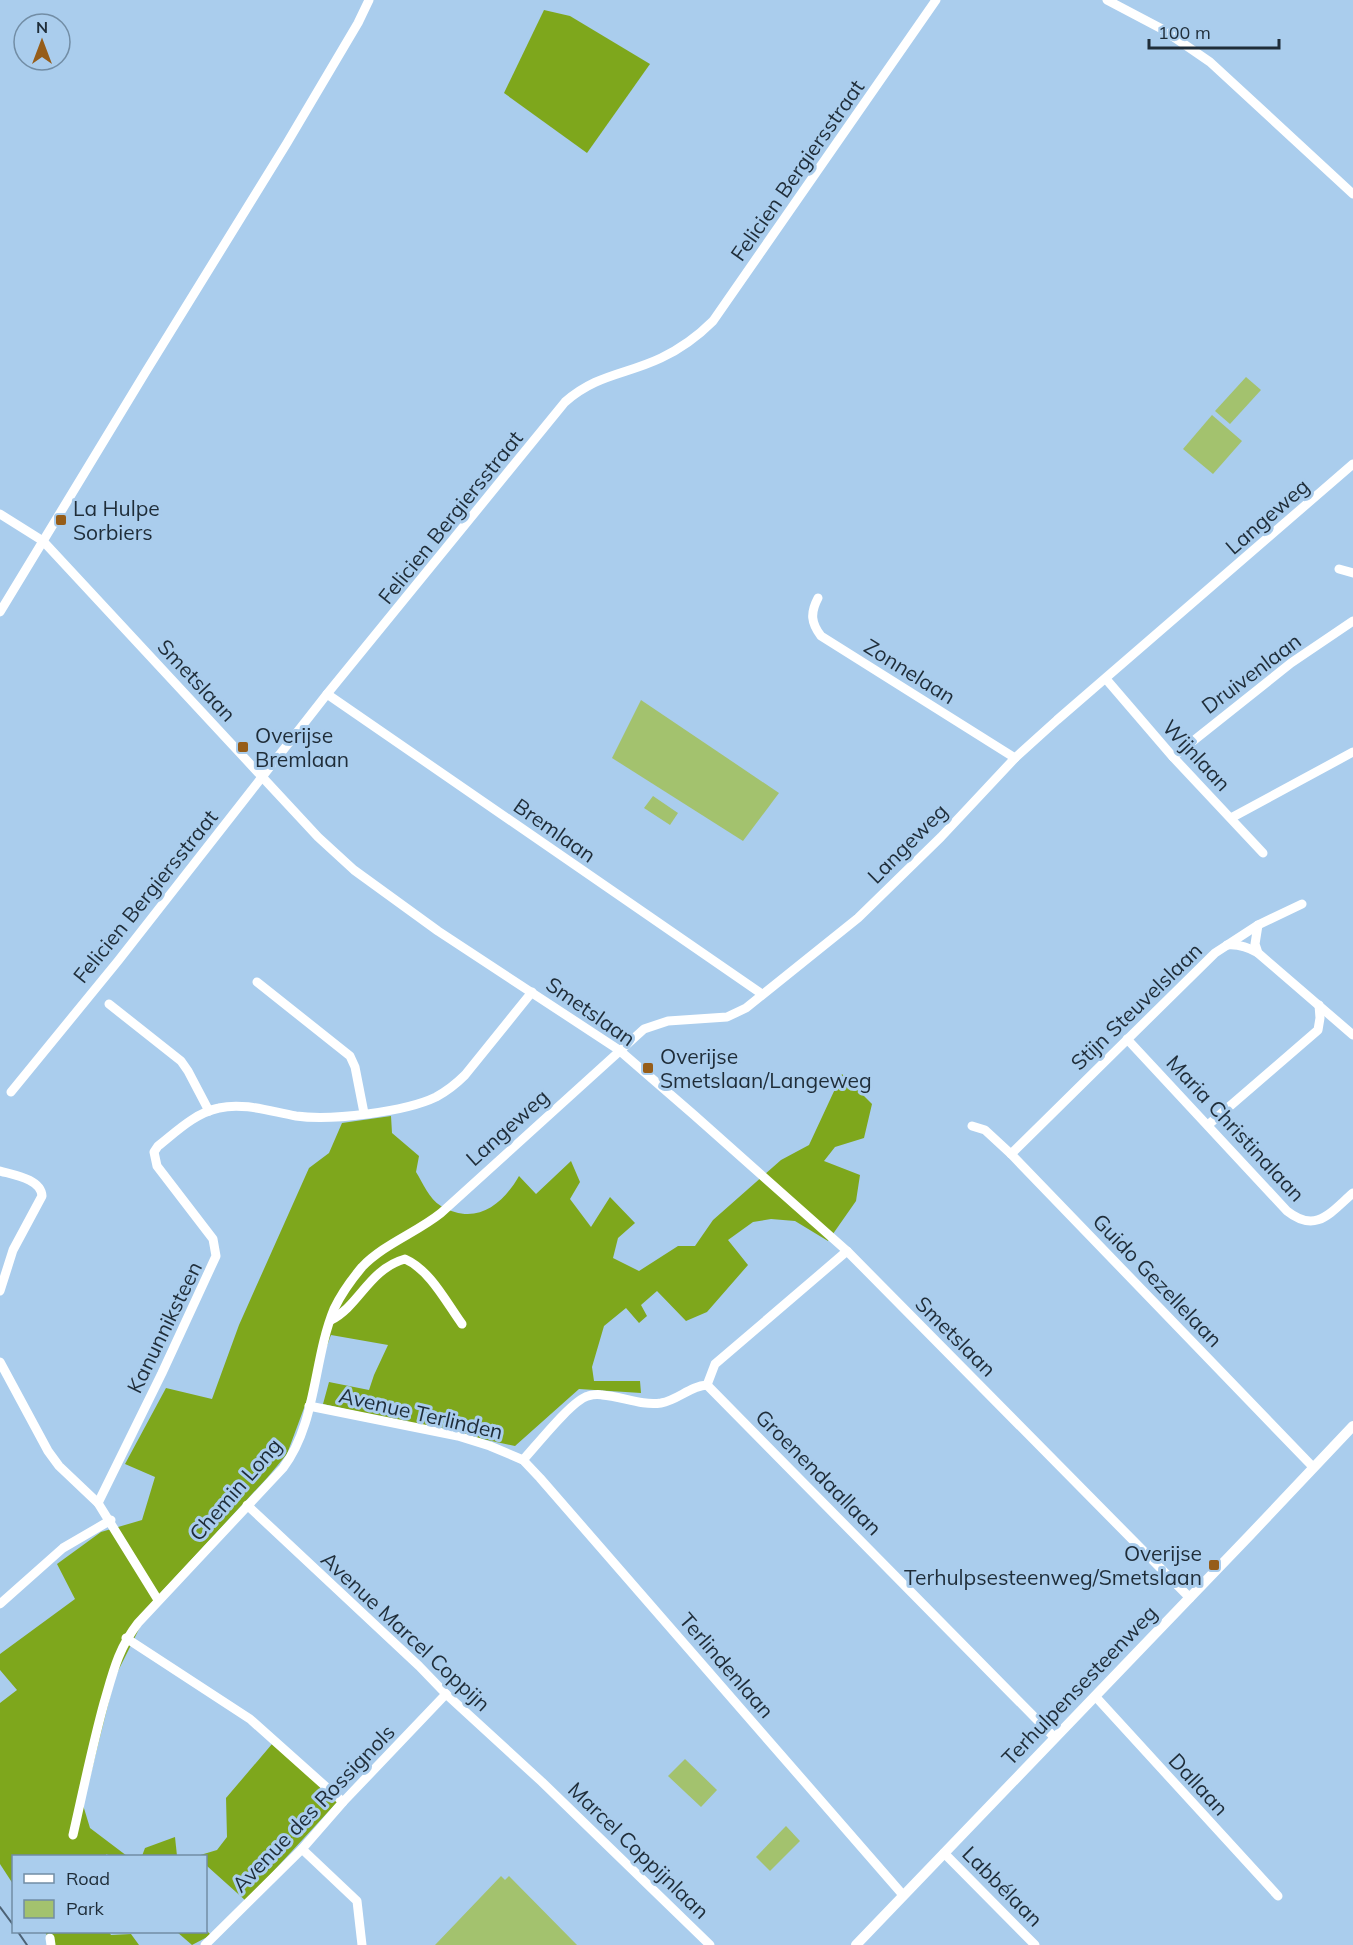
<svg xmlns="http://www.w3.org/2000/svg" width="1353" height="1945" font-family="Mulish,sans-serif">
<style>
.green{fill:#a3c26e}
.forest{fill:#7ea71c}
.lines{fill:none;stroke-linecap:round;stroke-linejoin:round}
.minor{stroke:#fff;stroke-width:9}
.major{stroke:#fff;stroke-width:10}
.rail{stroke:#4d6275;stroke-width:2}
.poi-dot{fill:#965d19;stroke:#aacded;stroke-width:2}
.labels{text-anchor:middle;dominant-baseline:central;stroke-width:6;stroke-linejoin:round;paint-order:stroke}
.street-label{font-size:21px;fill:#1f2d39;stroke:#aacded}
.poi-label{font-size:21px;fill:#1f2d39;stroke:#aacded;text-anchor:start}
</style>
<rect width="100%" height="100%" fill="#aacded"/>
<g class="green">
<path d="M 1246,377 L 1261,390 L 1230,424 L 1215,411 Z"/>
<path d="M 1212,415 L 1242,441 L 1213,474 L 1183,449 Z"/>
<path d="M 641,700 L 779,793 L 743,841 L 612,758 Z"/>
<path d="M 653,796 L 678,813 L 670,825 L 644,808 Z"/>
<path d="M 685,1759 L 717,1790 L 701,1807 L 668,1776 Z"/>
<path d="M 786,1826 L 800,1841 L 770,1871 L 756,1857 Z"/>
<path d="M 501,1876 L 505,1880 L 509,1876 L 577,1945 L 435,1945 Z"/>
</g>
<g class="forest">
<path d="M 544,10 L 570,16 L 650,64 L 587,153 L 504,93 Z"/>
<path d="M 842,1074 L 872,1104 L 864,1138 L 835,1147 L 824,1161 L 860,1175 L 856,1201 L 828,1241 L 795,1221 L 771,1219 L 753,1222 L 728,1240 L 748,1265 L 707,1312 L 686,1321 L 657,1291 L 641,1305 L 647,1316 L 639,1323 L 626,1308 L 604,1326 L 592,1367 L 594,1381 L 640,1381 L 641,1393 L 579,1389 L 515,1446 L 323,1404 L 329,1382 L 369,1390 L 374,1375 L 388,1345 L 331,1335 L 287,1454 L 267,1478 L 153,1601 L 115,1677 L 83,1805 L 90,1828 L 127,1856 L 111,1856 L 106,1854 L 106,1856 L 14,1856 L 13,1884 L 0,1864 L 0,1703 L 17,1690 L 0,1670 L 0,1654 L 75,1599 L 57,1564 L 101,1532 L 142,1520 L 155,1477 L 125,1464 L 166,1388 L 212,1399 L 239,1325 L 309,1168 L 329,1153 L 342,1123 L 391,1116 L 392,1133 L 419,1156 L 416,1172 C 423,1183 429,1199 441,1206 C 475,1226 502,1206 519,1176 L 536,1194 L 571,1161 L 580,1182 L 570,1199 L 591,1227 L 610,1197 L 635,1223 L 618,1238 L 613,1258 L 639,1271 L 678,1246 L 695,1246 L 713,1220 L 781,1160 L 809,1145 Z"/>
<path d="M 272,1744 L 339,1800 L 246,1901 L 207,1866 L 206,1866 L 206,1856 L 197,1856 L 217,1850 L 227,1837 L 226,1798 Z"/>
<path d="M 175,1837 L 177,1856 L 142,1856 L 145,1848 Z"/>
<path d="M 206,1930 L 211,1935 L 192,1945 L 177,1932 Z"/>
<path d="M 45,1932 L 109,1932 L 111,1935 L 131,1934 L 139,1945 L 53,1945 Z"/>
</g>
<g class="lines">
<g class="minor">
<path d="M 1107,0 L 1162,29 L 1210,62 L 1353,194"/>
<path d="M 0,514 L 43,541 L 318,837 L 354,870 L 438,931 L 619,1050 L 694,1115 L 847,1251 L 1190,1598"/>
<path d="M 1339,569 L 1353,573"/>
<path d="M 818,598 C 810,613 811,623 821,636 L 1015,758"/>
<path d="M 0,612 L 145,373 L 287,143 L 358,23 L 369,0"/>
<path d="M 1106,679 L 1173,757 L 1263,853"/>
<path d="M 327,694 L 762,994"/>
<path d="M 1173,757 L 1291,663 L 1353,621"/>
<path d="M 1231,818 L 1353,752"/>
<path d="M 1258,925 L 1255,944 L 1258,953 L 1353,1035"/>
<path d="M 1227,945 C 1239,944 1248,947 1258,953"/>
<path d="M 257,982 L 350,1056 L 355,1067 L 364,1113"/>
<path d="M 109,1004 L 181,1061 L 188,1071 L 209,1111"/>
<path d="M 1127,1039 L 1287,1211 C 1316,1234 1330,1213 1353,1193"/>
<path d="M 11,1092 L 118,961 L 327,694 L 565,402 C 597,374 625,375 661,358 C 680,349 698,336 713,321 L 936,0"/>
<path d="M 1208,1125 L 1318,1030 L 1320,1018 L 1319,1005"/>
<path d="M 972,1126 L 985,1130 L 1011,1154 L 1313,1467"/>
<path d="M 1011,1154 L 1215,953 L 1258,925 L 1302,904"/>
<path d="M 0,1171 C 14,1175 41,1179 42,1196 L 13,1250 L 0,1291"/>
<path d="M 331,1320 C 359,1306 369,1269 405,1259 C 430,1270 446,1302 462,1324"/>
<path d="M 0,1362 L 48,1451 L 59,1466 L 98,1503 L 158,1600"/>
<path d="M 707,1385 L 1055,1738"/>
<path d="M 309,1406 L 458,1436 L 490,1446 L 523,1460 L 540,1478 L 903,1895"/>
<path d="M 523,1460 C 536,1446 572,1400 588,1396 C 591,1395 598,1394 602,1395 C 621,1396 641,1406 661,1403 C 678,1400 690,1386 707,1385 L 715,1364 L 847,1251"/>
<path d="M 98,1503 L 162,1373 L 216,1256 L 213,1239 L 157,1166 L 154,1152 L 158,1146 C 177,1131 195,1113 219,1108 C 244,1102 272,1112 296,1116 C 331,1121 405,1112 436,1097 C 447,1091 456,1084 465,1075 L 532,992"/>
<path d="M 247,1505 L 419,1666 L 446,1694 L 542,1782 L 710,1945"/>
<path d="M 0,1604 L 63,1548 L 111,1520"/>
<path d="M 126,1638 L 250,1719 L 343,1802"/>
<path d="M 1095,1696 L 1278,1896"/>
<path d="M 73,1835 C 83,1791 92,1747 104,1703 C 113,1672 118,1649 138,1623 L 283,1468 C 317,1423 313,1360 334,1309 C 341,1294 352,1279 362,1267 C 384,1244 416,1233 441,1213 L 644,1029 L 668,1021 L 727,1017 L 746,1008 L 858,918 L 941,837 L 1015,758 L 1057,720 L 1353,464"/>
<path d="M 302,1849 L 357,1901 L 362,1945"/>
<path d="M 944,1853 L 1035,1945"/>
<path d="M 50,1938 L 51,1945"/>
<path d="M 205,1945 L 302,1849 L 343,1802 L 446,1694"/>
</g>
<path class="major" d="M 856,1945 L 1249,1536 L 1353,1426"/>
<g class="rail">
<path d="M 0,1907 L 14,1926"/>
<path d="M 18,1932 L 27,1945"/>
</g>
</g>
<g class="poi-dot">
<rect x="55" y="514" width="12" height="12" rx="3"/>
<rect x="237" y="741" width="12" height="12" rx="3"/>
<rect x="642" y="1062" width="12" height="12" rx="3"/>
<rect x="1208" y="1559" width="12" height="12" rx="3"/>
</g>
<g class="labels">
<g class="street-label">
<text transform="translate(797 170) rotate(-55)">Felicien Bergiersstraat</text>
<text transform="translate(1267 516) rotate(-41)">Langeweg</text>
<text transform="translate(450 517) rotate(-51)">Felicien Bergiersstraat</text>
<text transform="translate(910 671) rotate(32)">Zonnelaan</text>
<text transform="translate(1251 673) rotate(-37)">Druivenlaan</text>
<text transform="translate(197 680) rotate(47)">Smetslaan</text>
<text transform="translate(1197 755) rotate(47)">Wijnlaan</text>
<text transform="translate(555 830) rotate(35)">Bremlaan</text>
<text transform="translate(907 843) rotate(-45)">Langeweg</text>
<text transform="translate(145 896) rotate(-51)">Felicien Bergiersstraat</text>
<text transform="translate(1136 1006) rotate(-44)">Stijn Steuvelslaan</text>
<text transform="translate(591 1011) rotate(35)">Smetslaan</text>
<text transform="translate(507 1127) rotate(-42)">Langeweg</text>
<text transform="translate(1236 1128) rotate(47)">Maria Christinalaan</text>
<text transform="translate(1158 1280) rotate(46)">Guido Gezellelaan</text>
<text transform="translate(164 1327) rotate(-64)">Kanunniksteen</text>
<text transform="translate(956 1336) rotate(45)">Smetslaan</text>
<text transform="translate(421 1413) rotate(13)">Avenue Terlinden</text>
<text transform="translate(819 1472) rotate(45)">Groenendaallaan</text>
<text transform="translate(235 1489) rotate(-49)">Chemin Long</text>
<text transform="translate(406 1631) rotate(43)">Avenue Marcel Coppijn</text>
<text transform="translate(727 1665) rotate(49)">Terlindenlaan</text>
<text transform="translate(1079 1685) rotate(-46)">Terhulpensesteenweg</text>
<text transform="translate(1199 1784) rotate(47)">Dallaan</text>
<text transform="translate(313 1808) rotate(-46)">Avenue des Rossignols</text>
<text transform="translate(639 1850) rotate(44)">Marcel Coppijnlaan</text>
<text transform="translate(1003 1886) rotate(45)">Labbélaan</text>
</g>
<g class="poi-label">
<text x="73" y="508">La Hulpe<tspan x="73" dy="24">Sorbiers</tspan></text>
<text x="255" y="735">Overijse<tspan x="255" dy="24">Bremlaan</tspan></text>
<text x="660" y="1056">Overijse<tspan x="660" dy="24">Smetslaan/Langeweg</tspan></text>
<text x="1202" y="1553" text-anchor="end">Overijse<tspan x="1202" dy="24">Terhulpsesteenweg/Smetslaan</tspan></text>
</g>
</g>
<rect x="12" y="1855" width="195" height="78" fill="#aacded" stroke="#728da5" stroke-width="1.5"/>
<rect x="24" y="1874" width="30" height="9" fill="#ffffff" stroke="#728da5" stroke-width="1.5"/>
<text x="66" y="1885" font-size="18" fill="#1f2d39">Road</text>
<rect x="24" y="1900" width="30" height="18" fill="#a3c26e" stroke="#728da5" stroke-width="1.5"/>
<text x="66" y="1915" font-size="18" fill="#1f2d39">Park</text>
<g transform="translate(42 42)"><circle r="28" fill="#aacded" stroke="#728da5" stroke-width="1.5"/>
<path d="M0-4.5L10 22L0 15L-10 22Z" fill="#965d19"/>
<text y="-9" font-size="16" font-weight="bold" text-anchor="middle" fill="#1f2d39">N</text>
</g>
<path d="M1149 39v9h130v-9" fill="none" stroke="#1f2d39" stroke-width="3"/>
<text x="1158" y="39" font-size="18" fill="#1f2d39" stroke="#aacded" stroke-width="4.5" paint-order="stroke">100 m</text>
</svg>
